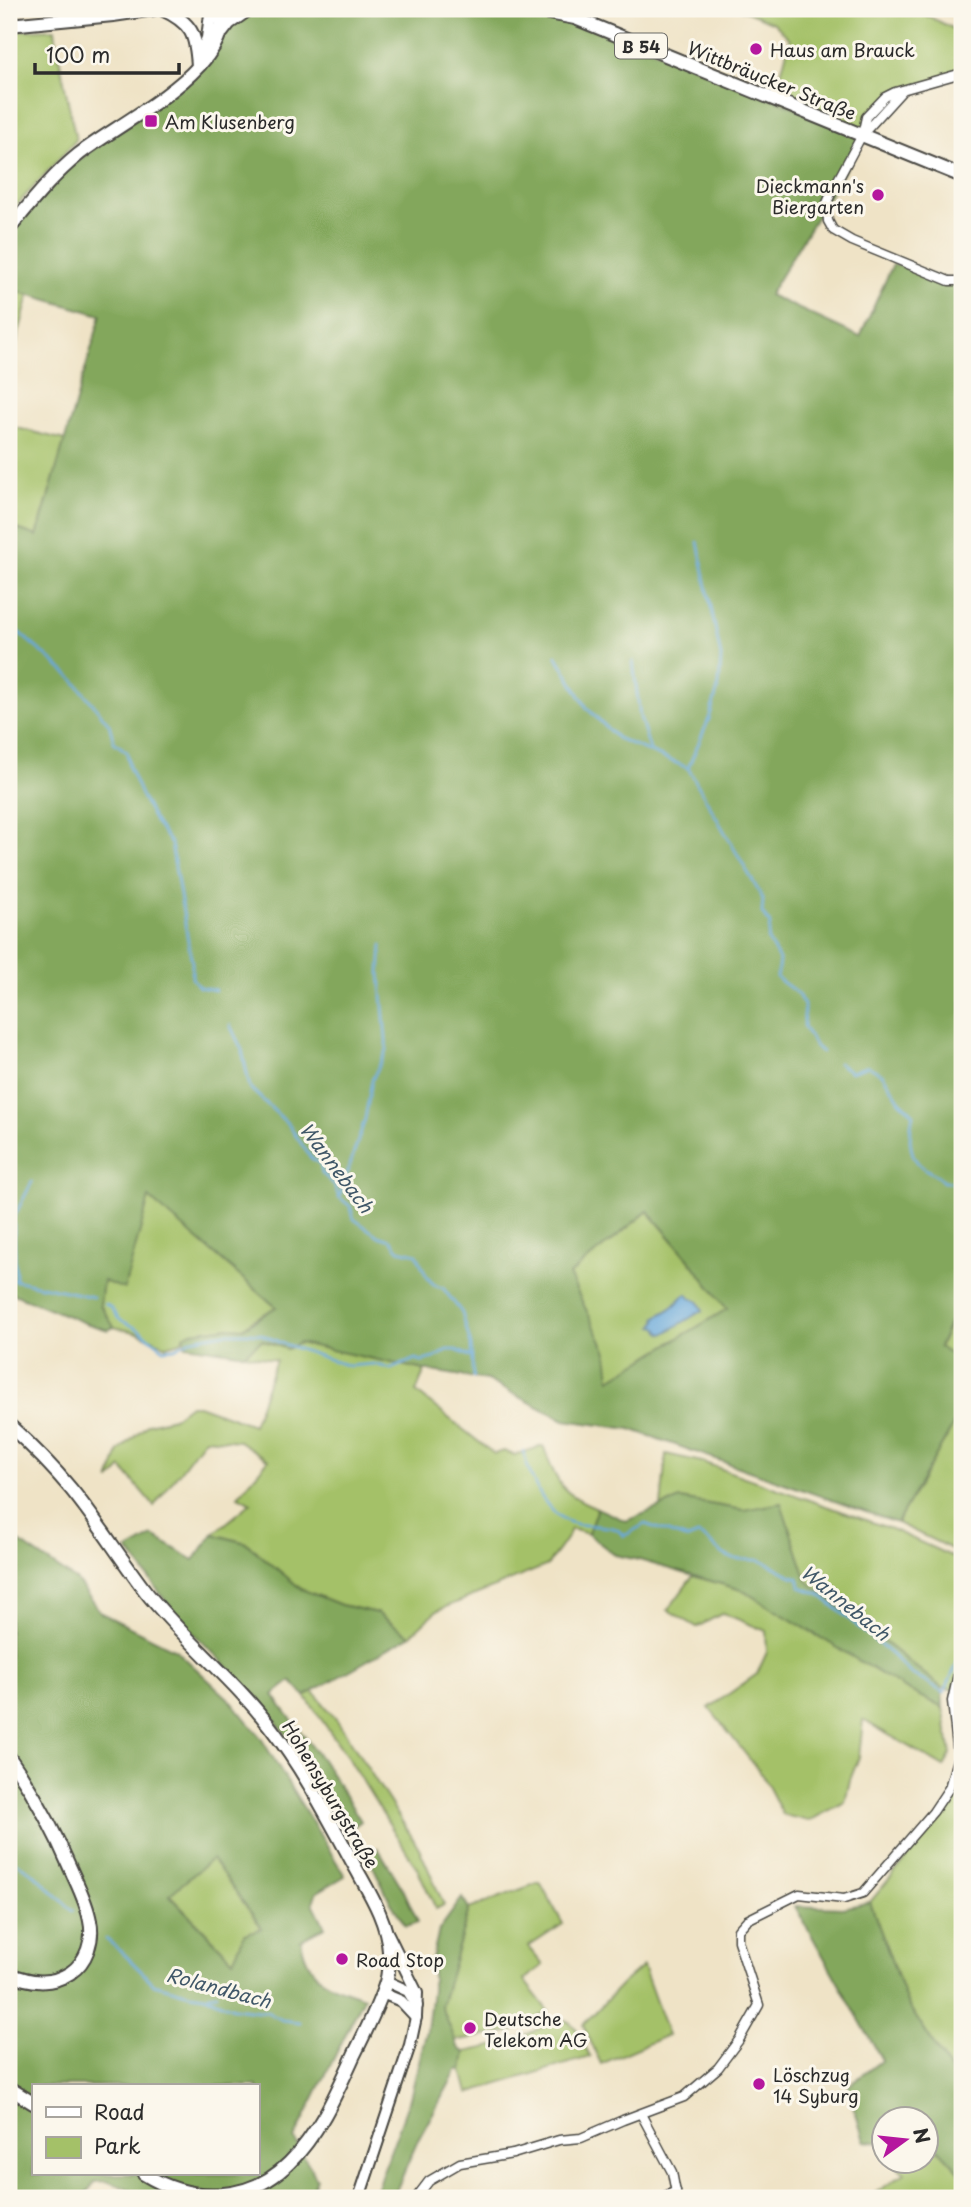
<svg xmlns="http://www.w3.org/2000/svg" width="971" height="2207" font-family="'Playpen Sans',sans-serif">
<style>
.green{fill:#a4c168;stroke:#68764a;stroke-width:2}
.forest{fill:#83a75c;stroke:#576944;stroke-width:2;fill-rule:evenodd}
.water{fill:#67a8da;stroke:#496a82;stroke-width:2}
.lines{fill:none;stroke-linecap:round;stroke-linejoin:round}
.stream{stroke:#67a8da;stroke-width:2.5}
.minor-casing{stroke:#484742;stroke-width:11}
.tertiary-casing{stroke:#484742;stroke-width:14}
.secondary-casing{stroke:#484742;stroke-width:16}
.primary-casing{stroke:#484742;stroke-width:16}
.minor{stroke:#fff;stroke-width:8}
.tertiary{stroke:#fff;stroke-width:10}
.secondary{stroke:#fff;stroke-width:12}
.primary{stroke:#fff;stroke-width:12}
.poi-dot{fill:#b5179e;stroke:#fbf7ec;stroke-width:2.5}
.labels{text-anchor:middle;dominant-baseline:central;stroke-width:6;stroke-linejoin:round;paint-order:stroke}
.shield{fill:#fbf7ec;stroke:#696865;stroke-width:2}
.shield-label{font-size:16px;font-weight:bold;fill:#2b2b2b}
.poi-label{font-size:18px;fill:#2b2b2b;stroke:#fbf7ec;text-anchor:start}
.street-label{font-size:18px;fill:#2b2b2b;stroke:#fbf7ec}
.water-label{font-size:19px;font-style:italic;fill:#405768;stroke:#fbf7ec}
</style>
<rect width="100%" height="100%" fill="#fbf7ec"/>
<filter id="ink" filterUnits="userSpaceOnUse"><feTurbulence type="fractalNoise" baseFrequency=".0143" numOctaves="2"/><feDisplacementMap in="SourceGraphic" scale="14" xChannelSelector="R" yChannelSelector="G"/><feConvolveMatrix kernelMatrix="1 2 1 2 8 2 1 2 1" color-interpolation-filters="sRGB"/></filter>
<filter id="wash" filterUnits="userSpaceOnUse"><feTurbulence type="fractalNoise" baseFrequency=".00686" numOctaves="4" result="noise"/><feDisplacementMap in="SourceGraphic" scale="28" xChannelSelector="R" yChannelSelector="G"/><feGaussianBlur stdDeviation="1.57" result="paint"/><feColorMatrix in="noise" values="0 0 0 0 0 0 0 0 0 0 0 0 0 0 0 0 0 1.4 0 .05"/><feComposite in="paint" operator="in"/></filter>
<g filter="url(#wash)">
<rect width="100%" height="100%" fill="#efe3c6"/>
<g class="green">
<path d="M 740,9 L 914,9 L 962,33 L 962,73 L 902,91 L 872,109 L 862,135 L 774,100 L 790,39 L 774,23 Z"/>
<path d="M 55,29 L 57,47 L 76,140 L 9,214 L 9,31 Z"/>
<path d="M 9,289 L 29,295 L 9,371 Z"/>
<path d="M 9,426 L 65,440 L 37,536 L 9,526 Z"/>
<path d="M 149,1197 L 276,1307 L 253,1320 L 243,1328 L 229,1327 L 184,1336 L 181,1342 L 167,1346 L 139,1333 L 114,1327 L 100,1305 L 103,1280 L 124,1288 Z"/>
<path d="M 648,1211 L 688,1258 L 727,1309 L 610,1380 L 569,1275 Z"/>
<path d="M 962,1296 L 962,1362 L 939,1348 Z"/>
<path d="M 262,1340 L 287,1349 L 299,1343 L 425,1370 L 416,1392 L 494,1454 L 504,1451 L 514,1455 L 543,1446 C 558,1483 558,1492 597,1508 L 588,1534 L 571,1529 C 566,1543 555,1552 548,1565 L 436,1611 L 410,1636 L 377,1613 L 341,1605 L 301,1589 L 246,1543 L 213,1534 L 251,1503 L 238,1496 L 268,1460 L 239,1441 L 205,1438 L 154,1506 L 122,1468 L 109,1481 L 119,1451 L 148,1424 L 173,1418 L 190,1405 L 198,1405 L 253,1425 L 276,1360 L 244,1354 Z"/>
<path d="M 962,1410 L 962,1554 L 897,1523 Z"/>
<path d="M 666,1454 L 702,1462 L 891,1529 L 962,1561 L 962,1698 L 962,1690 L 942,1688 L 807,1581 L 781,1504 L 744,1510 L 680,1499 L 661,1507 Z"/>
<path d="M 693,1576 L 742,1590 L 904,1688 L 943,1708 L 951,1754 L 944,1767 L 863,1720 L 859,1757 L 850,1780 L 845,1802 L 809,1821 L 783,1815 L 763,1776 L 709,1708 L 757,1674 L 767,1652 L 766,1631 L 723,1613 L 697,1627 L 668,1610 Z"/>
<path d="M 313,1691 L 337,1720 L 419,1848 L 444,1905 L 436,1909 L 418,1870 L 347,1756 L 305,1696 Z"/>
<path d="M 962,1771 L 962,2093 L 955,2078 L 907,2003 L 870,1902 L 951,1805 Z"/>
<path d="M 212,1858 L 262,1928 L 233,1960 L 169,1894 Z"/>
<path d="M 540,1882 L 563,1924 L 528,1947 L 543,1965 L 524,1980 L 548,2011 L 513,2031 L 455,2041 L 441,2006 L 469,1909 Z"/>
<path d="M 643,1966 L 668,2035 L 601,2064 L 583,2025 L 623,1983 Z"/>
<path d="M 559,2019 C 578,2020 582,2042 590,2057 L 468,2093 L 462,2070 L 465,2052 L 511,2042 Z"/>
<path d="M 926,2146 L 936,2146 L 962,2174 L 962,2198 L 868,2198 L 905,2173 L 891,2162 L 926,2162 Z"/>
</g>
<g class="forest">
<path d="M 214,9 L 528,9 L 575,18 L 862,135 L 849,163 L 769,295 L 860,337 L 893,264 L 962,284 L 962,1296 L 939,1347 L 962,1362 L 962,1410 L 897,1523 L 630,1429 L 564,1420 L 487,1380 L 425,1370 L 299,1343 L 287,1349 L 262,1340 L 244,1354 L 185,1345 L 184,1336 L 191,1332 L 229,1327 L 243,1328 L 276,1307 L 149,1198 L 124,1289 L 103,1281 L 100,1305 L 114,1327 L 108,1330 L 85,1323 L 9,1292 L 9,526 L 37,536 L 101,315 L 9,289 L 9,229 L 45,187 L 198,66 ZM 648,1211 L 688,1258 L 727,1309 L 610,1379 L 607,1352 L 569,1275 Z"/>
<path d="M 680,1499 L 744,1510 L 781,1503 L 807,1581 L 942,1688 L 943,1708 L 904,1688 L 742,1590 L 639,1560 L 615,1555 L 588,1534 L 597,1508 L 626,1521 Z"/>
<path d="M 213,1534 L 246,1543 L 301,1589 L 341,1605 L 377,1613 L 410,1636 L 305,1696 L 291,1681 L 273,1695 L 323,1761 L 361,1821 L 348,1831 L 301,1755 L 256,1695 L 180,1620 L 128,1550 L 153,1536 L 194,1560 Z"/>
<path d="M 9,1535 L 77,1581 L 101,1613 L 176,1650 L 231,1701 L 261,1738 L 345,1876 L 316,1893 L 313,1903 L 325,1927 L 301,1940 C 308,1980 329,1985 364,1997 L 294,2139 L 317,2179 L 308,2198 L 149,2198 L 107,2181 L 95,2182 L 82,2198 L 9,2198 ZM 212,1859 L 262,1928 L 245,1934 L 233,1960 L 169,1895 ZM 33,2086 L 257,2086 L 257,2174 L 33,2174 Z"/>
<path d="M 378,1848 L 404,1891 L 418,1922 L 406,1926 L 391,1903 L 367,1854 Z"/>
<path d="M 462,1898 L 469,1909 L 441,2006 L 459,2049 L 465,2052 L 462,2070 L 457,2070 L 418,2140 L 393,2198 L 373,2198 L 410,2098 L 427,2030 L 432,1991 L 432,1959 L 439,1930 Z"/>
<path d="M 870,1902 L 907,2003 L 955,2078 L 962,2093 L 962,2174 L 936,2146 L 926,2146 L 926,2120 L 884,2120 L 883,2143 L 864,2141 L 848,2086 L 882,2060 L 795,1906 L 843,1908 Z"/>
</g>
<path class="water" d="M 687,1294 L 690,1298 L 698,1301 L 703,1310 L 664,1334 L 661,1333 L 658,1327 L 654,1326 L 657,1320 L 656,1318 C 662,1312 669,1311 675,1305 C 679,1301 681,1297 687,1294 Z"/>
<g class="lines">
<g class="stream">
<path d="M 9,624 L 73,679 L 109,724 L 114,742 L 127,752 L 129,767 L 141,795 L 155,822 L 171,844 L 192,963 L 192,978 L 199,987 L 215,990"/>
<path d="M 556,655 L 587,708 L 617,738 L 688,768"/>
<path d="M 633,661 L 640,717 L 650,750"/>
<path d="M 688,768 L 763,899 L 762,913 L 770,924 L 768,940 L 779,960 L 777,978 L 797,993 L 804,1005 L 804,1026 L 814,1045 L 822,1052"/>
<path d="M 688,768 L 709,719 L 719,685 L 721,657 L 698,542"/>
<path d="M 230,1025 L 242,1050 L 250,1088 L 288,1124 L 311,1158 L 320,1164 L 322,1173 L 334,1185 L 339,1197 L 350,1206 L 354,1219 L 378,1236 L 391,1240 L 399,1250 L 417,1254 C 423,1267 427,1286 443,1288 L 462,1313 L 471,1345 L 473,1378"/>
<path d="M 838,1063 L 851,1072 L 868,1066 L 883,1075 L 900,1101 L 913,1113 C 910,1130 906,1153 921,1166 C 929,1173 935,1172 943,1182 L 953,1182 L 962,1188"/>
<path d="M 340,1195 L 365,1119 L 372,1080 L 387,1050 L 380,973 L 382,945"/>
<path d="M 9,1279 L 93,1297"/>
<path d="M 16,1281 L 13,1219 L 32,1182"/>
<path d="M 105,1304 L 110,1307 L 119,1319 L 138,1329 L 164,1349 L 175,1348 L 192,1339 L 225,1333 L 248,1333 L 261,1334 L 281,1343 L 349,1366 L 374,1364 L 391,1369 L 416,1359 L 422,1361 L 434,1358 L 447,1350 L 456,1350 L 472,1357"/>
<path d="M 523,1451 C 530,1478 546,1518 576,1524 C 587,1526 607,1525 616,1529 C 619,1530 621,1534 624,1536 L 645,1524 L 688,1539 L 698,1535 C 710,1539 716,1552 729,1557 C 737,1561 748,1559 757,1560 C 772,1563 783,1574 798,1578 L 801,1587 L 819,1594 L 892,1655 L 910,1673 L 944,1693 L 962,1652"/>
<path d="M 9,1858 L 32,1872 L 73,1911"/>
<path d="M 106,1939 L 122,1952 L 154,1984 L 190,1994 L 205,1996 L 233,2008 L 267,2012 L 282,2020 L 300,2022"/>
<path d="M 209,1995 L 217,1994"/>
</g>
</g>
</g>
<g filter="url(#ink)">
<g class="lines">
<defs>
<g id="minor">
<path d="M 962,73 L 895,92 L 885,97 L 866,117 L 862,135 L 833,189 L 827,203 L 828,221 L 833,230 L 852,241 L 949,281 L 959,281 L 962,279"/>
<path d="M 862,135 L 902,91"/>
<path d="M 641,2114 L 672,2172 L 677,2198"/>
<path d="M 416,2198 L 429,2181 L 460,2163 L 513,2154 L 559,2140 L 581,2138 L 623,2120 L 684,2097 L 718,2068 L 739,2040 L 759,2005 L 738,1941 L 738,1930 L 747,1920 L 799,1894 L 844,1899 L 863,1893 L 933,1812 L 949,1788 L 958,1756 L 952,1701 L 958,1674 L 962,1667"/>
<path d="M 661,2198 L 676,2191"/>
</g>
<g id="tertiary">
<path d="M 386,1981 L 408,1991 L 417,2006"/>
<path d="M 382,1993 L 401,2001 L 416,2017"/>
<path d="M 359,2198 L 410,2045 L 416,2017 L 417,1993 L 388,1934"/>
</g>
<g id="secondary">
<path d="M 162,9 C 192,23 196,34 198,66"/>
<path d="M 222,32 L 229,23 L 249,9"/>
<path d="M 200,58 L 208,38 L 211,14 L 214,9"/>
<path d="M 9,229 C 31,203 52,176 78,155 C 116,124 237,67 220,9"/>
<path d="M 9,1425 C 31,1445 52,1466 71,1489 C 98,1522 120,1558 146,1592 C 184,1640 234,1679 271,1728 C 303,1769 328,1817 353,1863 C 368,1891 387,1919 389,1951 C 389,1961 389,1972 386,1982 C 378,2007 366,2031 354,2055 C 337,2092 319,2134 289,2163 C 249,2203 191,2203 144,2174"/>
<path d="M 9,1757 C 34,1793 54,1830 71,1870 C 78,1886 87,1903 90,1921 C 94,1939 87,1962 70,1973 C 50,1986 30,1982 9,1974"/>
<path d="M 9,2088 L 33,2103"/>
</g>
<g id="primary">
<path d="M 528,9 L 575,18 L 962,176"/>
<path d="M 9,25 L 113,15 L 154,9"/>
</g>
</defs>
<use href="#minor" class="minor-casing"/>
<use href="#tertiary" class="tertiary-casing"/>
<use href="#secondary" class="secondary-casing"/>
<use href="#primary" class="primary-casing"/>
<use href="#minor" class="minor"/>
<use href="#tertiary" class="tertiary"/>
<use href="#secondary" class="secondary"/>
<use href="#primary" class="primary"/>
</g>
</g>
<g class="poi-dot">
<circle cx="756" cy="49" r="7"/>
<rect x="144" y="114" width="14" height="14" rx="3.5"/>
<circle cx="878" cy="195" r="7"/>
<circle cx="342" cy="1959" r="7"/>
<circle cx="470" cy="2028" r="7"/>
<circle cx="759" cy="2084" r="7"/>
</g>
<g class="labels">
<rect class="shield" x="615" y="33.5" width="52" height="25" rx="5"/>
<g class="shield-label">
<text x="641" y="46">B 54</text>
</g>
<g class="poi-label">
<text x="770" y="49">Haus am Brauck</text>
<text x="165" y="121">Am Klusenberg</text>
<text x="864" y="185" text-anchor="end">Dieckmann's<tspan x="864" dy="21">Biergarten</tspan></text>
<text x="356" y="1959">Road Stop</text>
<text x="484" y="2018">Deutsche<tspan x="484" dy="21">Telekom AG</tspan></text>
<text x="773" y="2074">Löschzug<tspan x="773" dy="21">14 Syburg</tspan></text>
</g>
<g class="street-label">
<text transform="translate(772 80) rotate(22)">Wittbräucker Straße</text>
<text transform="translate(331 1794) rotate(59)">Hohensyburgstraße</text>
</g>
<g class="water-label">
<text transform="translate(337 1167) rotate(53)">Wannebach</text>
<text transform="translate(846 1602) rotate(39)">Wannebach</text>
<text transform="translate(219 1987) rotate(15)">Rolandbach</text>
</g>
</g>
<rect width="971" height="2207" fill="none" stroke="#fbf7ec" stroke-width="35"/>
<rect x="32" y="2084" width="228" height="91" fill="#fbf7ec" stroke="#a8a59f" stroke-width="2"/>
<rect x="46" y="2107" width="35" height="10" fill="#ffffff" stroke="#a8a59f" stroke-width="2"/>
<text x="94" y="2120" font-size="21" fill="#2b2b2b">Road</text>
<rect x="46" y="2137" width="35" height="21" fill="#a4c168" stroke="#a8a59f" stroke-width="2"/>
<text x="94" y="2154" font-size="21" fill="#2b2b2b">Park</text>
<g transform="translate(905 2140) rotate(75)"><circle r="33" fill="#fbf7ec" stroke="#a8a59f" stroke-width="2"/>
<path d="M0-5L12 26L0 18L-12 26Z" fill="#b5179e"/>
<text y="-10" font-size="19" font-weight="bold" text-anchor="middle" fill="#2b2b2b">N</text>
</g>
<path d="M35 63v10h144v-10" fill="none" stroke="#2b2b2b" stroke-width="3.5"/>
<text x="46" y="63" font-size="21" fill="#2b2b2b" stroke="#fbf7ec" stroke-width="5" paint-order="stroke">100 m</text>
</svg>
